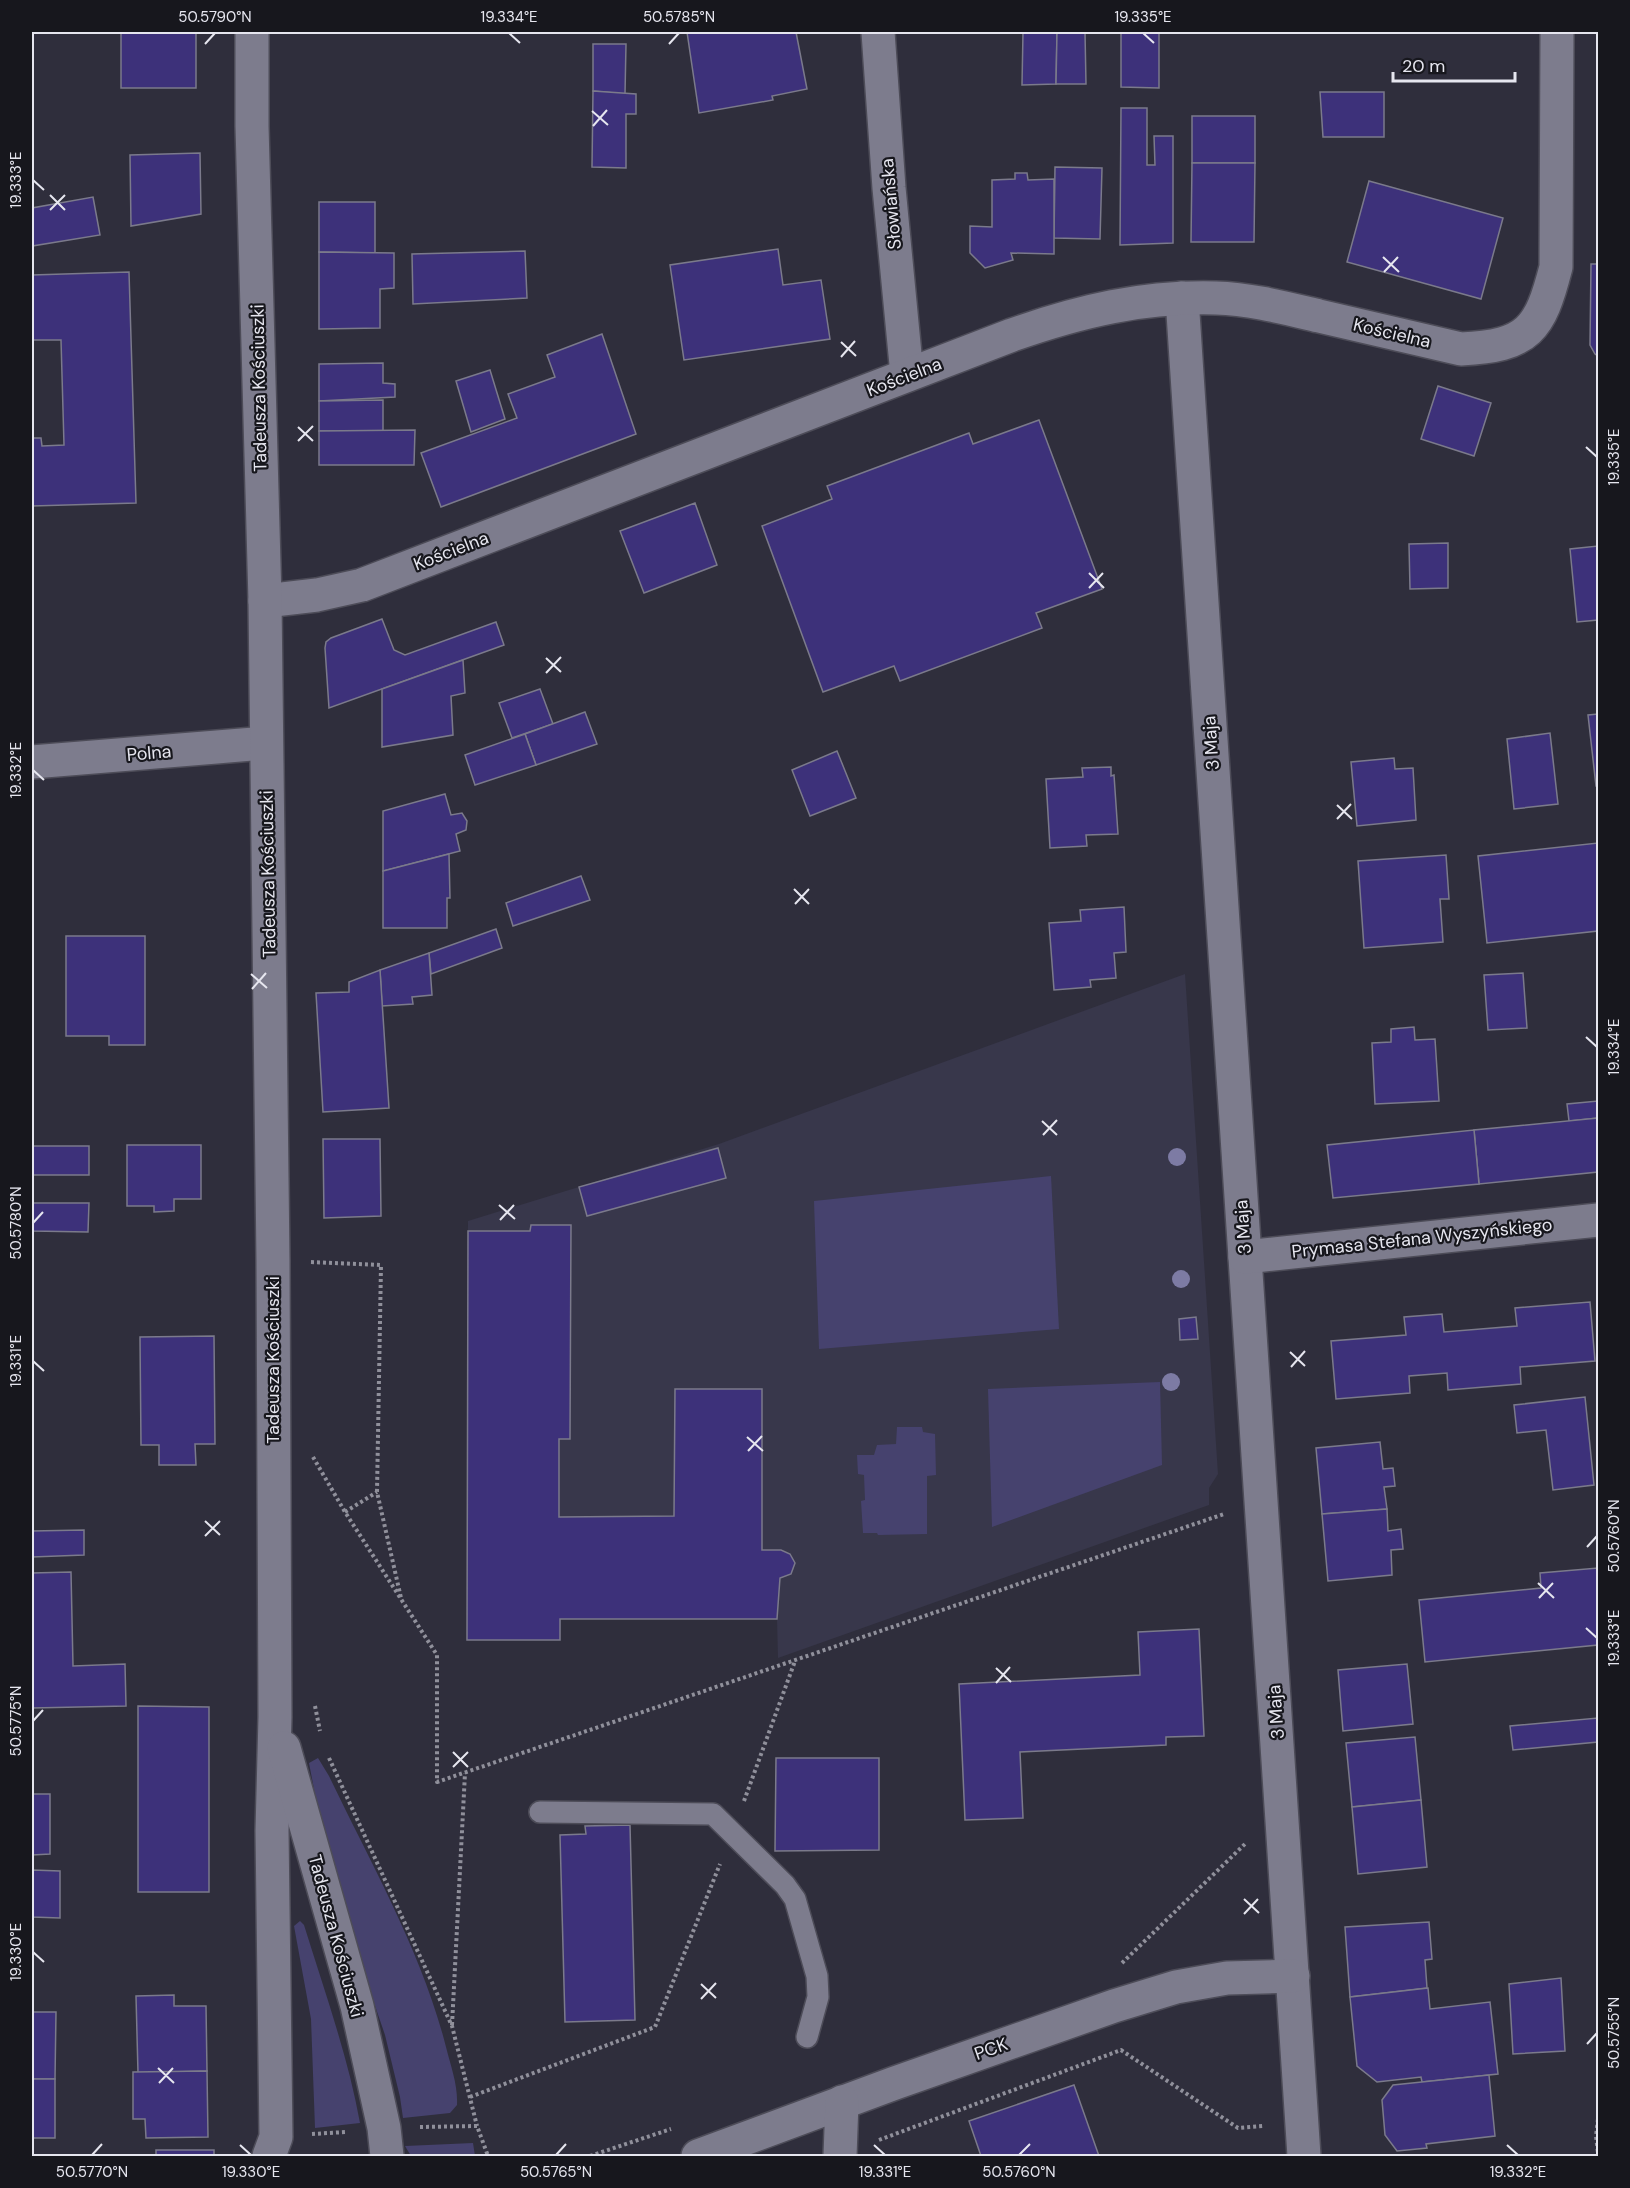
<svg xmlns="http://www.w3.org/2000/svg" width="1630" height="2188" font-family="'DM Sans',sans-serif">
<style>
.built{fill:#38374b}
.green{fill:#46426e}
.building{fill:#3d317a;stroke:#7b7a8b;stroke-width:1.5}
.lines{fill:none;stroke-linecap:round;stroke-linejoin:round}
.service-casing{stroke:#4d4c58;stroke-width:24}
.minor-casing{stroke:#4d4c58;stroke-width:36}
.secondary-casing{stroke:#4d4c58;stroke-width:36}
.path{stroke:#90909b;stroke-width:4;stroke-dasharray:3 3;stroke-linecap:butt}
.service{stroke:#7d7c8d;stroke-width:21}
.minor{stroke:#7d7c8d;stroke-width:33}
.secondary{stroke:#7d7c8d;stroke-width:33}
.tree{fill:#7d7ba4}
.ticks{fill:none;stroke:#e6e6ef;stroke-width:2}
.labels{text-anchor:middle;dominant-baseline:central;stroke-width:4.5;stroke-linejoin:round;paint-order:stroke}
.street-label{font-size:18px;fill:#e6e6ef;stroke:#17171d}
.neatline{fill:none;stroke:#e6e6ef;stroke-width:2}
.ticks-label{font-size:15px;text-anchor:middle;fill:#e6e6ef}
</style>
<rect width="100%" height="100%" fill="#2f2e3c"/>
<path class="built" d="M 1185,974 L 1218,1474 L 1209,1488 L 1209,1505 L 778,1658 L 777,1619 L 561,1619 L 560,1640 L 467,1640 L 468,1221 L 719,1144 Z"/>
<g class="green">
<path d="M 1051,1176 L 1059,1329 L 819,1349 L 814,1201 Z"/>
<path d="M 1160,1382 L 1162,1465 L 992,1527 L 988,1389 Z"/>
<path d="M 897,1427 L 922,1427 L 923,1432 L 935,1434 L 936,1475 L 927,1476 L 927,1534 L 878,1535 L 877,1533 L 863,1533 L 861,1501 L 865,1500 L 864,1475 L 858,1474 L 857,1455 L 874,1455 L 877,1445 L 896,1444 Z"/>
<path d="M 318,1758 L 329,1776 C 371,1864 422,1952 446,2047 C 451,2067 458,2085 457,2105 L 450,2113 L 403,2118 L 400,2097 L 385,2035 L 372,1997 L 319,1815 L 309,1763 Z"/>
<path d="M 300,1921 L 304,1925 C 324,1990 348,2056 360,2123 L 315,2128 L 311,2019 L 294,1926 Z"/>
<path d="M 473,2143 L 475,2156 L 411,2156 L 405,2146 Z"/>
</g>
<g class="building">
<rect x="121" y="32" width="75" height="56"/>
<path d="M 687,32 L 796,32 L 807,89 L 772,96 L 773,100 L 699,113 Z"/>
<path d="M 1023,32 L 1057,32 L 1056,84 L 1022,85 Z"/>
<path d="M 1057,32 L 1085,32 L 1086,84 L 1056,84 Z"/>
<path d="M 1121,32 L 1159,32 L 1159,88 L 1121,87 Z"/>
<path d="M 593,44 L 626,44 L 625,94 L 593,91 Z"/>
<path d="M 593,91 L 636,94 L 636,114 L 626,114 L 626,168 L 592,167 Z"/>
<path d="M 1320,92 L 1384,92 L 1384,137 L 1323,137 Z"/>
<path d="M 1121,108 L 1147,108 L 1147,165 L 1155,165 L 1154,136 L 1173,136 L 1173,243 L 1120,245 Z"/>
<rect x="1192" y="116" width="63" height="47"/>
<path d="M 200,153 L 201,214 L 131,226 L 130,155 Z"/>
<path d="M 1192,163 L 1255,163 L 1254,242 L 1191,242 Z"/>
<path d="M 1055,167 L 1102,168 L 1100,239 L 1054,238 Z"/>
<path d="M 1015,173 L 1027,173 L 1028,180 L 1054,179 L 1054,254 L 1011,253 L 1013,260 L 985,268 L 970,253 L 970,226 L 992,227 L 992,180 L 1015,179 Z"/>
<path d="M 1369,181 L 1503,218 L 1481,299 L 1347,262 Z"/>
<path d="M 93,197 L 100,235 L 32,246 L 32,208 Z"/>
<path d="M 319,202 L 375,202 L 375,253 L 319,252 Z"/>
<path d="M 778,249 L 783,285 L 821,280 L 830,339 L 684,360 L 670,265 Z"/>
<path d="M 525,251 L 527,298 L 413,304 L 412,254 Z"/>
<path d="M 319,252 L 394,253 L 394,288 L 380,289 L 380,328 L 319,329 Z"/>
<path d="M 1591,264 L 1598,264 L 1598,356 L 1595,354 L 1590,345 Z"/>
<path d="M 129,272 L 136,503 L 32,506 L 32,438 L 41,438 L 42,446 L 64,445 L 61,340 L 32,340 L 32,275 Z"/>
<path d="M 602,334 L 636,434 L 441,507 L 421,453 L 517,418 L 508,394 L 555,377 L 547,355 Z"/>
<path d="M 383,363 L 383,383 L 395,384 L 395,397 L 319,401 L 319,364 Z"/>
<path d="M 490,370 L 505,419 L 471,432 L 456,381 Z"/>
<path d="M 1438,386 L 1491,403 L 1474,456 L 1421,439 Z"/>
<path d="M 383,400 L 383,431 L 319,431 L 319,401 Z"/>
<path d="M 1039,420 L 1102,589 L 1036,613 L 1042,628 L 900,681 L 894,666 L 823,692 L 762,526 L 832,499 L 827,486 L 969,433 L 973,444 Z"/>
<path d="M 415,430 L 414,465 L 319,465 L 319,431 Z"/>
<path d="M 695,503 L 717,565 L 644,593 L 620,531 Z"/>
<path d="M 1448,543 L 1448,588 L 1410,589 L 1409,544 Z"/>
<path d="M 1598,546 L 1598,620 L 1577,622 L 1570,549 Z"/>
<path d="M 382,619 L 394,650 L 405,655 L 496,622 L 504,645 L 329,708 L 325,648 L 326,642 L 331,638 Z"/>
<path d="M 463,660 L 465,693 L 451,696 L 453,735 L 382,747 L 382,689 Z"/>
<path d="M 540,689 L 553,724 L 512,738 L 499,703 Z"/>
<path d="M 585,712 L 597,744 L 536,765 L 525,734 Z"/>
<path d="M 1598,714 L 1598,786 L 1596,786 L 1588,715 Z"/>
<path d="M 1550,733 L 1558,804 L 1514,809 L 1507,739 Z"/>
<path d="M 525,734 L 536,765 L 475,785 L 465,755 Z"/>
<path d="M 837,751 L 856,798 L 810,816 L 792,770 Z"/>
<path d="M 1394,758 L 1395,769 L 1413,768 L 1416,820 L 1357,826 L 1351,762 Z"/>
<path d="M 1111,767 L 1111,776 L 1114,775 L 1118,834 L 1086,835 L 1087,846 L 1050,848 L 1046,779 L 1083,777 L 1082,768 Z"/>
<path d="M 445,794 L 451,815 L 462,813 L 467,821 L 466,830 L 456,834 L 460,851 L 383,871 L 383,811 Z"/>
<path d="M 1598,843 L 1598,931 L 1487,943 L 1478,856 Z"/>
<path d="M 449,854 L 450,898 L 447,898 L 447,928 L 383,928 L 383,871 Z"/>
<path d="M 1446,855 L 1449,899 L 1440,899 L 1443,942 L 1364,948 L 1358,861 Z"/>
<path d="M 581,876 L 590,900 L 513,926 L 506,903 Z"/>
<path d="M 1124,907 L 1126,952 L 1114,953 L 1116,978 L 1090,980 L 1091,987 L 1054,990 L 1049,923 L 1081,921 L 1080,910 Z"/>
<path d="M 496,929 L 502,948 L 431,974 L 429,953 Z"/>
<path d="M 66,936 L 145,936 L 145,1045 L 109,1045 L 109,1036 L 66,1036 Z"/>
<path d="M 429,953 L 432,995 L 412,997 L 413,1004 L 382,1006 L 380,970 Z"/>
<path d="M 380,970 L 389,1108 L 323,1112 L 316,993 L 349,992 L 349,982 Z"/>
<path d="M 1523,973 L 1527,1028 L 1488,1030 L 1484,975 Z"/>
<path d="M 1414,1027 L 1415,1040 L 1435,1039 L 1439,1101 L 1375,1104 L 1372,1043 L 1391,1042 L 1391,1029 Z"/>
<path d="M 1598,1101 L 1598,1118 L 1569,1121 L 1567,1104 Z"/>
<path d="M 1598,1118 L 1598,1172 L 1479,1184 L 1474,1130 Z"/>
<path d="M 1474,1130 L 1479,1184 L 1333,1198 L 1327,1145 Z"/>
<path d="M 323,1139 L 380,1139 L 381,1216 L 324,1218 Z"/>
<path d="M 127,1145 L 201,1145 L 201,1199 L 174,1199 L 174,1211 L 154,1212 L 154,1206 L 127,1206 Z"/>
<rect x="32" y="1146" width="57" height="29"/>
<path d="M 718,1148 L 726,1178 L 587,1216 L 579,1187 Z"/>
<path d="M 32,1203 L 89,1203 L 88,1232 L 32,1231 Z"/>
<path d="M 531,1225 L 571,1225 L 570,1439 L 559,1439 L 559,1517 L 674,1516 L 675,1389 L 762,1389 L 762,1550 L 781,1550 L 790,1554 L 795,1563 L 791,1574 L 780,1578 L 777,1619 L 560,1619 L 560,1640 L 467,1640 L 468,1231 L 530,1231 Z"/>
<path d="M 1590,1302 L 1595,1361 L 1520,1367 L 1521,1384 L 1448,1390 L 1447,1373 L 1409,1376 L 1410,1393 L 1336,1399 L 1331,1341 L 1406,1335 L 1404,1317 L 1442,1314 L 1444,1332 L 1517,1326 L 1515,1308 Z"/>
<path d="M 1196,1317 L 1198,1339 L 1180,1340 L 1179,1319 Z"/>
<path d="M 214,1336 L 215,1444 L 195,1444 L 196,1465 L 159,1465 L 159,1445 L 141,1445 L 140,1337 Z"/>
<path d="M 1585,1397 L 1594,1485 L 1553,1490 L 1546,1430 L 1517,1433 L 1514,1405 Z"/>
<path d="M 1380,1442 L 1383,1469 L 1393,1468 L 1395,1486 L 1384,1487 L 1387,1509 L 1322,1514 L 1316,1448 Z"/>
<path d="M 1387,1509 L 1388,1531 L 1401,1529 L 1403,1549 L 1391,1550 L 1392,1575 L 1328,1581 L 1322,1514 Z"/>
<path d="M 84,1530 L 84,1555 L 32,1557 L 32,1531 Z"/>
<path d="M 1598,1568 L 1598,1645 L 1425,1662 L 1419,1600 L 1541,1588 L 1540,1573 Z"/>
<path d="M 71,1572 L 73,1666 L 125,1664 L 126,1706 L 32,1708 L 32,1573 Z"/>
<path d="M 1199,1629 L 1204,1736 L 1166,1737 L 1166,1745 L 1020,1752 L 1023,1818 L 965,1820 L 959,1684 L 1140,1675 L 1138,1632 Z"/>
<path d="M 1407,1664 L 1413,1724 L 1343,1731 L 1338,1670 Z"/>
<path d="M 138,1706 L 209,1707 L 209,1892 L 138,1892 Z"/>
<path d="M 1598,1718 L 1598,1742 L 1513,1750 L 1510,1726 Z"/>
<path d="M 1415,1737 L 1421,1800 L 1352,1807 L 1346,1743 Z"/>
<path d="M 776,1758 L 879,1758 L 879,1850 L 775,1851 Z"/>
<path d="M 32,1794 L 50,1794 L 50,1854 L 32,1855 Z"/>
<path d="M 1421,1800 L 1427,1867 L 1358,1874 L 1352,1807 Z"/>
<path d="M 630,1825 L 635,2020 L 565,2022 L 560,1835 L 586,1834 L 585,1826 Z"/>
<path d="M 32,1870 L 60,1871 L 60,1918 L 32,1917 Z"/>
<path d="M 1429,1922 L 1432,1959 L 1425,1960 L 1427,1988 L 1350,1997 L 1345,1927 Z"/>
<path d="M 1561,1978 L 1565,2051 L 1513,2054 L 1509,1984 Z"/>
<path d="M 1428,1988 L 1430,2009 L 1490,2002 L 1498,2074 L 1422,2082 L 1421,2077 L 1377,2082 L 1357,2066 L 1350,1997 Z"/>
<path d="M 174,1995 L 174,2006 L 206,2006 L 207,2071 L 138,2073 L 136,1996 Z"/>
<path d="M 32,2012 L 56,2012 L 55,2079 L 32,2079 Z"/>
<path d="M 207,2071 L 208,2137 L 146,2138 L 145,2119 L 133,2119 L 133,2072 Z"/>
<path d="M 1489,2075 L 1495,2136 L 1426,2144 L 1427,2148 L 1397,2151 L 1385,2135 L 1382,2100 L 1393,2085 Z"/>
<rect x="32" y="2079" width="23" height="59"/>
<path d="M 1074,2085 L 1099,2156 L 981,2156 L 969,2121 Z"/>
<rect x="156" y="2150" width="58" height="6"/>
</g>
<g class="lines">
<defs>
<path id="service" d="M 540,1812 L 713,1814 L 785,1885 L 795,1899 L 817,1976 L 818,1997 L 807,2037"/>
<g id="minor">
<path d="M 878,32 L 889,188 L 907,375"/>
<path d="M 1182,298 L 1304,2156"/>
<path d="M 265,601 L 317,595 L 362,585 L 1012,335 C 1080,311 1143,296 1216,298 C 1251,299 1285,308 1319,316 C 1366,327 1413,338 1461,349 C 1529,346 1540,329 1556,267 L 1557,32"/>
<path d="M 32,762 L 266,743"/>
<path d="M 1245,1257 L 1598,1220"/>
<path d="M 698,2156 L 895,2083 L 1114,2006 L 1176,1987 L 1227,1978 L 1293,1976"/>
<path d="M 840,2156 L 842,2102"/>
</g>
<g id="secondary">
<path d="M 252,32 L 252,126 L 265,601 L 273,1261 L 275,1717 L 272,1831 L 276,2137 L 269,2156"/>
<path d="M 284,1748 L 357,2006 L 384,2128 L 387,2156"/>
</g>
</defs>
<use href="#service" class="service-casing"/>
<use href="#minor" class="minor-casing"/>
<use href="#secondary" class="secondary-casing"/>
<g class="path">
<path d="M 311,1262 L 381,1265 L 377,1492 L 401,1598"/>
<path d="M 313,1457 L 345,1512 L 437,1655 L 437,1782 L 1224,1514"/>
<path d="M 345,1512 L 377,1492"/>
<path d="M 315,1706 L 320,1731"/>
<path d="M 329,1758 L 452,2026 L 477,2126"/>
<path d="M 744,1801 L 795,1661"/>
<path d="M 1122,1963 L 1246,1843"/>
<path d="M 452,2025 L 465,1773"/>
<path d="M 470,2097 L 655,2027 L 720,1864"/>
<path d="M 1598,2119 L 1596,2136 L 1598,2153"/>
<path d="M 420,2127 L 477,2126 L 488,2156"/>
<path d="M 312,2134 L 346,2132"/>
<path d="M 879,2140 L 1121,2050 L 1238,2128 L 1263,2126"/>
<path d="M 590,2156 L 671,2129"/>
</g>
<use href="#service" class="service"/>
<use href="#minor" class="minor"/>
<use href="#secondary" class="secondary"/>
</g>
<g class="tree">
<circle cx="1177" cy="1157" r="9"/>
<circle cx="1181" cy="1279" r="9"/>
<circle cx="1171" cy="1382" r="9"/>
</g>
<path class="ticks" d="M 509,33 L 520,43M 1143,33 L 1154,43M 205,44 L 215,33M 669,44 L 679,33M 592,111 L 608,125M 593,126 L 607,110M 33,180 L 44,190M 50,195 L 65,210M 50,210 L 65,195M 1383,257 L 1399,272M 1384,272 L 1398,257M 841,342 L 856,356M 841,357 L 855,341M 298,427 L 313,441M 298,441 L 313,426M 1586,447 L 1597,457M 1089,573 L 1104,588M 1089,588 L 1103,573M 546,658 L 561,672M 546,673 L 561,657M 33,770 L 44,780M 1337,805 L 1352,819M 1337,819 L 1351,804M 794,889 L 809,904M 795,904 L 809,889M 251,974 L 267,988M 252,989 L 266,973M 1586,1037 L 1597,1047M 1042,1121 L 1057,1135M 1043,1135 L 1057,1120M 499,1205 L 515,1219M 500,1220 L 514,1205M 33,1223 L 43,1212M 1290,1352 L 1305,1366M 33,1361 L 44,1371M 1291,1367 L 1305,1351M 747,1437 L 763,1451M 748,1451 L 762,1436M 205,1521 L 220,1535M 205,1536 L 220,1521M 1587,1547 L 1597,1536M 1538,1583 L 1554,1598M 1539,1598 L 1553,1583M 1586,1628 L 1597,1638M 996,1668 L 1011,1682M 996,1683 L 1010,1667M 33,1721 L 43,1710M 453,1752 L 468,1767M 453,1767 L 468,1752M 1244,1899 L 1259,1913M 1244,1914 L 1258,1899M 33,1952 L 44,1962M 701,1984 L 716,1998M 701,1999 L 716,1983M 1587,2044 L 1597,2033M 158,2068 L 174,2083M 159,2083 L 173,2068M 240,2145 L 251,2155M 874,2145 L 885,2155M 1507,2145 L 1518,2155M 92,2155 L 102,2144M 556,2155 L 566,2144M 1019,2155 L 1030,2144"/>
<g class="labels">
<g class="street-label">
<text transform="translate(891 204) rotate(-95)">Słowiańska</text>
<text transform="translate(1392 333) rotate(13)">Kościelna</text>
<text transform="translate(904 377) rotate(-21)">Kościelna</text>
<text transform="translate(259 388) rotate(-91)">Tadeusza Kościuszki</text>
<text transform="translate(451 551) rotate(-21)">Kościelna</text>
<text transform="translate(1211 743) rotate(-94)">3 Maja</text>
<text transform="translate(149 753) rotate(-5)">Polna</text>
<text transform="translate(268 874) rotate(-91)">Tadeusza Kościuszki</text>
<text transform="translate(1243 1227) rotate(-94)">3 Maja</text>
<text transform="translate(1422 1238) rotate(-6)">Prymasa Stefana Wyszyńskiego</text>
<text transform="translate(273 1360) rotate(-90)">Tadeusza Kościuszki</text>
<text transform="translate(1276 1712) rotate(-94)">3 Maja</text>
<text transform="translate(336 1936) rotate(75)">Tadeusza Kościuszki</text>
<text transform="translate(991 2049) rotate(-19)">PCK</text>
</g>
</g>
<rect width="1630" height="2188" fill="none" stroke="#17171d" stroke-width="66"/>
<path d="M1393 72v9h122v-9" fill="none" stroke="#e6e6ef" stroke-width="3"/>
<text x="1402" y="72" font-size="18" fill="#e6e6ef" stroke="#17171d" stroke-width="4.5" paint-order="stroke">20 m</text>
<rect x="33" y="33" width="1564" height="2122" class="neatline"/>
<g class="ticks-label">
<text x="215" y="22">50.5790°N</text>
<text x="509" y="22">19.334°E</text>
<text x="679" y="22">50.5785°N</text>
<text x="1143" y="22">19.335°E</text>
<text transform="translate(16 180) rotate(-90)" y="5">19.333°E</text>
<text transform="translate(1614 457) rotate(-90)" y="5">19.335°E</text>
<text transform="translate(16 770) rotate(-90)" y="5">19.332°E</text>
<text transform="translate(1614 1047) rotate(-90)" y="5">19.334°E</text>
<text transform="translate(16 1223) rotate(-90)" y="5">50.5780°N</text>
<text transform="translate(16 1361) rotate(-90)" y="5">19.331°E</text>
<text transform="translate(1614 1536) rotate(-90)" y="5">50.5760°N</text>
<text transform="translate(1614 1638) rotate(-90)" y="5">19.333°E</text>
<text transform="translate(16 1721) rotate(-90)" y="5">50.5775°N</text>
<text transform="translate(16 1952) rotate(-90)" y="5">19.330°E</text>
<text transform="translate(1614 2033) rotate(-90)" y="5">50.5755°N</text>
<text x="92" y="2177">50.5770°N</text>
<text x="251" y="2177">19.330°E</text>
<text x="556" y="2177">50.5765°N</text>
<text x="885" y="2177">19.331°E</text>
<text x="1019" y="2177">50.5760°N</text>
<text x="1518" y="2177">19.332°E</text>
</g>
</svg>
